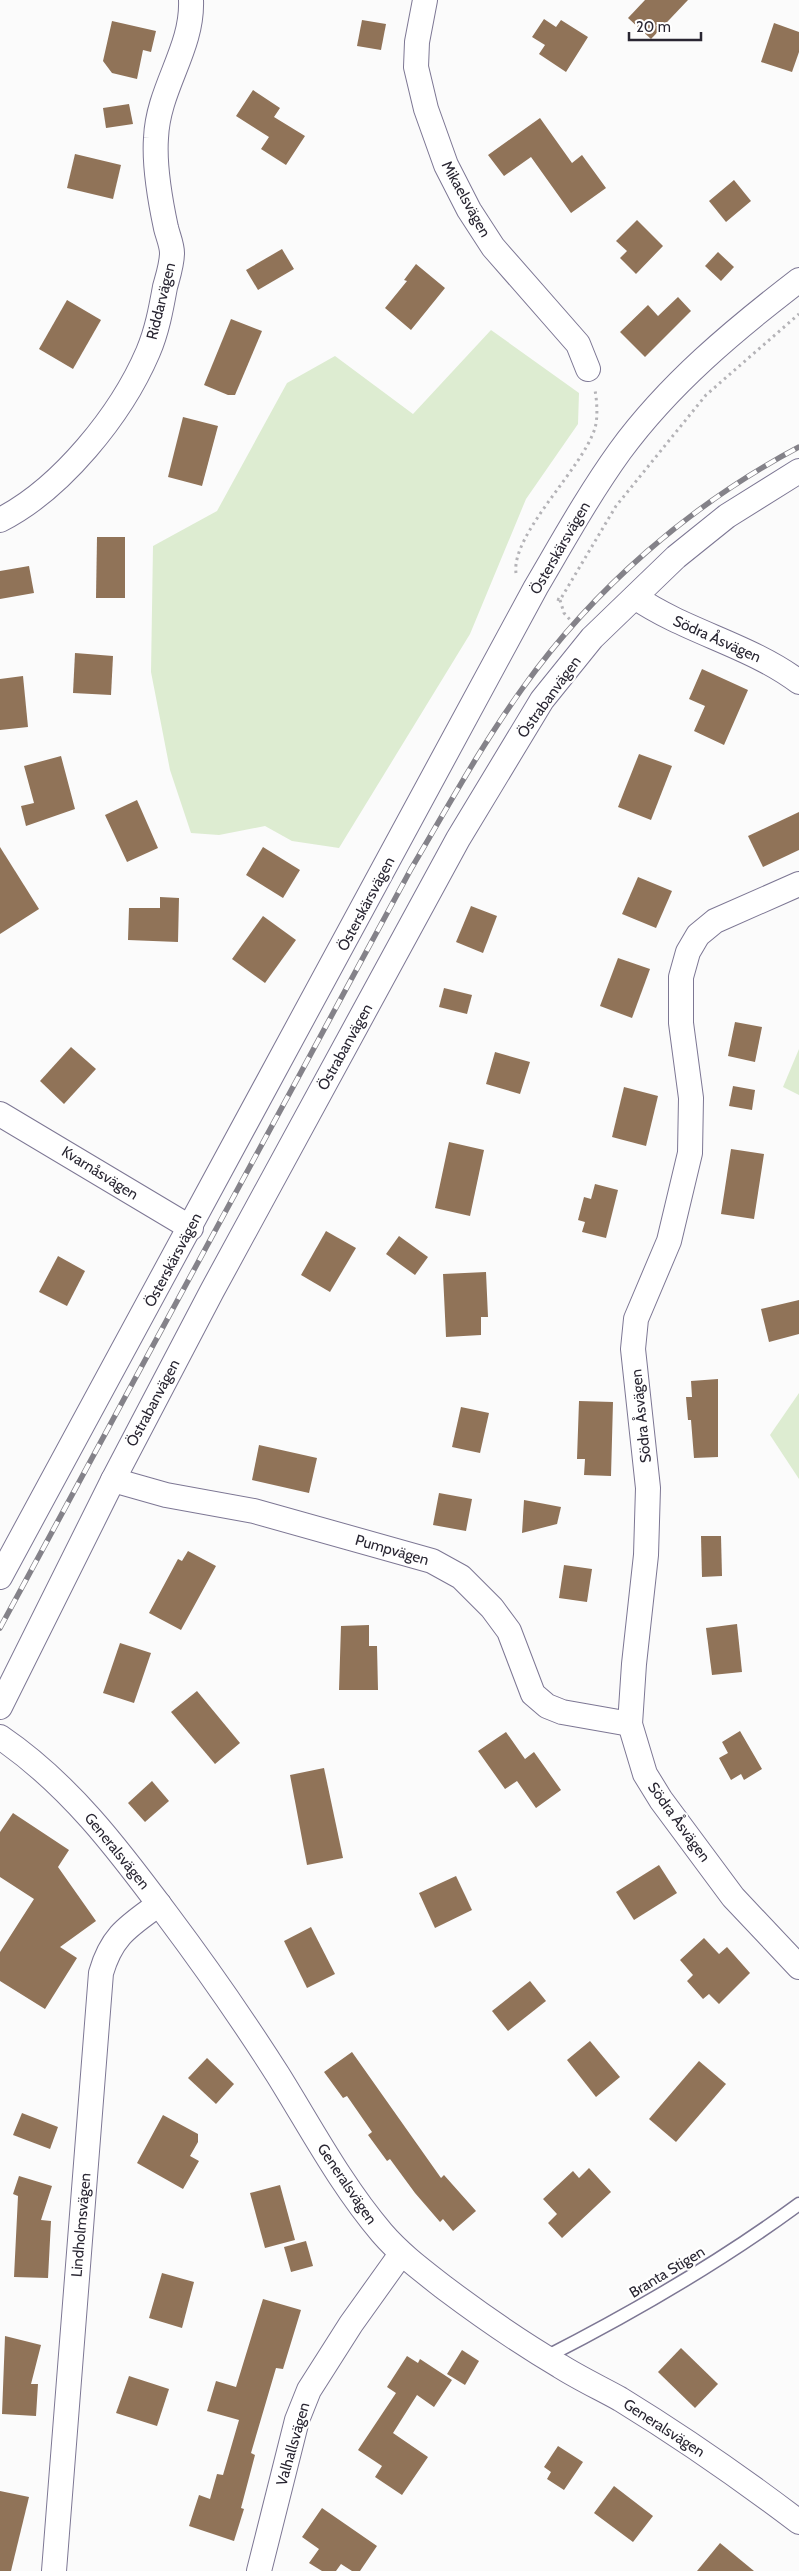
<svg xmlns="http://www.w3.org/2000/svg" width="799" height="2571" font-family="Cabin,sans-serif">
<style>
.green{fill:#ddecd1}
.building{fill:#907358}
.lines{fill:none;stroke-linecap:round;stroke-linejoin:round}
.lane-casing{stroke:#7d7794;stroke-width:15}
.street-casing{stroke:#7d7794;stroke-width:26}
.path{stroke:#b4b3b7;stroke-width:3;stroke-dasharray:2.5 4;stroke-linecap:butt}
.lane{stroke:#fff;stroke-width:12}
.street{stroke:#fff;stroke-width:24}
.rail-casing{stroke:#848289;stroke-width:5.5}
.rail{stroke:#fff;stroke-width:4;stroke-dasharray:11;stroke-linecap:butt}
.labels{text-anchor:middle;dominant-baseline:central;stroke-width:4.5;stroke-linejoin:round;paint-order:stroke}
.street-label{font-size:15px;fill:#292632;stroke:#fff}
</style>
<rect width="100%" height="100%" fill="#fbfbfb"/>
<g class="green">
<path d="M 491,330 L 579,393 L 578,424 L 526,499 L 470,634 L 339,848 L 292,841 L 265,826 L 219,835 L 191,833 L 170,770 L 151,672 L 153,546 L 217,511 L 287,383 L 335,356 L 413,414 Z"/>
<path d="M 799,1049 L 799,1095 L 783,1087 Z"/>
<path d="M 799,1393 L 799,1479 L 770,1435 Z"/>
</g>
<g class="building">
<path d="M 645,0 L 688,0 L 651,39 L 628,18 Z"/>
<path d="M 544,19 L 556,27 L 561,20 L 588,37 L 566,72 L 539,54 L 545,45 L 532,37 Z"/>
<path d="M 362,20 L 386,24 L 381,50 L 357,46 Z"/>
<path d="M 112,21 L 156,31 L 151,52 L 143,50 L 137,79 L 112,73 L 103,61 Z"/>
<path d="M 774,23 L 799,32 L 799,52 L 792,72 L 761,62 Z"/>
<path d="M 253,90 L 280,108 L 274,117 L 305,136 L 286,165 L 261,149 L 269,137 L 236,116 Z"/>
<path d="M 129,104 L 133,124 L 106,128 L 103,108 Z"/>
<path d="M 540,118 L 572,163 L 582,155 L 606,188 L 571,213 L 531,157 L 504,176 L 488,155 Z"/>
<path d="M 75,154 L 121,165 L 113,199 L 67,188 Z"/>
<path d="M 734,180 L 751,201 L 726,222 L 709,201 Z"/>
<path d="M 637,220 L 663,246 L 636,274 L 620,258 L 627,251 L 616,241 Z"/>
<path d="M 282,249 L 294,269 L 258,290 L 246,270 Z"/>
<path d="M 718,252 L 734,267 L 721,281 L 705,266 Z"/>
<path d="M 416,264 L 445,288 L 411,330 L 385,308 L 407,281 L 404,280 Z"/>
<path d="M 678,297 L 691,311 L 645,357 L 620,332 L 648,305 L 658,316 Z"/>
<path d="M 67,300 L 101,320 L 73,369 L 39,349 Z"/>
<path d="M 231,319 L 262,331 L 235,395 L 228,395 L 204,385 Z"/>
<path d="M 183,417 L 218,426 L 202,486 L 168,477 Z"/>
<path d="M 97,537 L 125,537 L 125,598 L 96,598 Z"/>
<path d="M 29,566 L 34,593 L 0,599 L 0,571 Z"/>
<path d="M 75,653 L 113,656 L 111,695 L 73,693 Z"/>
<path d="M 702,669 L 748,690 L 724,745 L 694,731 L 705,706 L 689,699 Z"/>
<path d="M 23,676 L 28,727 L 0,730 L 0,679 Z"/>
<path d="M 639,754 L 672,766 L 651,820 L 618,807 Z"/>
<path d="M 61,756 L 75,809 L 26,826 L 21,806 L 34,803 L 24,766 Z"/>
<path d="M 137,800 L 158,848 L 127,862 L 105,815 Z"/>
<path d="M 799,812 L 799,850 L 763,867 L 748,836 Z"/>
<path d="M 0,847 L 39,909 L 0,934 Z"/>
<path d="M 263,847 L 300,870 L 283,898 L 246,875 Z"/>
<path d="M 638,877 L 672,891 L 656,928 L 622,914 Z"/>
<path d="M 160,897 L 179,898 L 178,942 L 128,940 L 129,908 L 160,908 Z"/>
<path d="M 471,906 L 497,916 L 483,953 L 456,942 Z"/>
<path d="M 263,916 L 296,940 L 265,983 L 232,959 Z"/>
<path d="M 618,958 L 650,969 L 632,1018 L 600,1006 Z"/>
<path d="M 444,988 L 472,995 L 467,1014 L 439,1007 Z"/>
<path d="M 735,1022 L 762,1027 L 755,1062 L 728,1056 Z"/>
<path d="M 71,1047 L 96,1069 L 64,1104 L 40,1081 Z"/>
<path d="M 495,1052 L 530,1062 L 520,1094 L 486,1084 Z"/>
<path d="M 733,1086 L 755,1090 L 752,1110 L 729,1106 Z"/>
<path d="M 624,1087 L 658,1096 L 646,1146 L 612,1137 Z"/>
<path d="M 449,1142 L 484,1150 L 470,1216 L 435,1208 Z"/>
<path d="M 731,1149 L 764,1154 L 754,1219 L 721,1214 Z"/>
<path d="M 595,1184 L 618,1190 L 606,1238 L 582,1232 L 585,1222 L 578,1220 L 584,1197 L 591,1199 Z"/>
<path d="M 326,1231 L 356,1248 L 330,1292 L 301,1275 Z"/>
<path d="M 399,1236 L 428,1257 L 415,1275 L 386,1254 Z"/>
<path d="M 58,1256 L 85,1271 L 67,1306 L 39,1292 Z"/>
<path d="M 486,1272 L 488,1317 L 481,1317 L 481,1335 L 446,1337 L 443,1274 Z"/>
<path d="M 799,1300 L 799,1334 L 769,1342 L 761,1309 Z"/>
<path d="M 718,1379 L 718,1457 L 694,1458 L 691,1420 L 688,1420 L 686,1397 L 692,1397 L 691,1381 Z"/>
<path d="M 579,1401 L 613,1402 L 611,1476 L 584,1475 L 585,1459 L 577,1459 Z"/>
<path d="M 461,1407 L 489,1413 L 480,1453 L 452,1447 Z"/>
<path d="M 259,1445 L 317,1458 L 309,1493 L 252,1480 Z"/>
<path d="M 439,1493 L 472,1499 L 466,1531 L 433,1525 Z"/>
<path d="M 524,1500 L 561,1507 L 557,1524 L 522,1533 Z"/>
<path d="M 701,1536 L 721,1536 L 722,1576 L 702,1577 Z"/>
<path d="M 188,1551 L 216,1566 L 181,1630 L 149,1613 L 178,1559 L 182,1561 Z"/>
<path d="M 564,1565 L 592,1569 L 587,1602 L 559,1598 Z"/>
<path d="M 737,1624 L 742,1672 L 712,1675 L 706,1628 Z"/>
<path d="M 369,1625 L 369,1646 L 377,1646 L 378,1690 L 339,1690 L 341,1626 Z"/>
<path d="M 120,1643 L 151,1653 L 134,1703 L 103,1693 Z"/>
<path d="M 197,1691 L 240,1743 L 215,1764 L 171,1712 Z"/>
<path d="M 740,1731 L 762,1769 L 744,1780 L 741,1774 L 731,1780 L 719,1758 L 728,1753 L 722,1742 Z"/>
<path d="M 506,1732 L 525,1759 L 534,1752 L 561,1790 L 536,1808 L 517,1781 L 505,1789 L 478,1751 Z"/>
<path d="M 324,1768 L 343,1858 L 307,1865 L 290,1775 Z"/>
<path d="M 152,1781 L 169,1801 L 145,1822 L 128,1803 Z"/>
<path d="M 13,1813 L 69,1850 L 58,1867 L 96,1921 L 60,1947 L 77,1958 L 45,2009 L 0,1981 L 0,1952 L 34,1899 L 0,1877 L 0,1832 Z"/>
<path d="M 659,1865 L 677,1893 L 634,1920 L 616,1892 Z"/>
<path d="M 456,1876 L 472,1910 L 435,1928 L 419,1893 Z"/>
<path d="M 311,1927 L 335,1974 L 307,1988 L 284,1941 Z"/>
<path d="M 704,1938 L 719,1954 L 727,1947 L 750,1973 L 719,2004 L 709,1994 L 703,1999 L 687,1981 L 693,1975 L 680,1960 Z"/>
<path d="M 530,1981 L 546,2001 L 508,2031 L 492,2011 Z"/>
<path d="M 590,2041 L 620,2077 L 596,2097 L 567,2060 Z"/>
<path d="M 352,2052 L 441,2178 L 444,2175 L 476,2211 L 453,2231 L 443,2219 L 440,2222 L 415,2193 L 390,2159 L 387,2161 L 368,2135 L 372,2132 L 347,2096 L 343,2098 L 324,2072 Z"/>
<path d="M 207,2058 L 234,2084 L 216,2104 L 188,2078 Z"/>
<path d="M 699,2061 L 726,2084 L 676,2142 L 649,2119 Z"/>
<path d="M 22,2113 L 58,2127 L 50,2149 L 13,2135 Z"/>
<path d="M 163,2115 L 198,2134 L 198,2142 L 190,2156 L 199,2161 L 183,2189 L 137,2163 Z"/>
<path d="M 589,2168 L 611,2192 L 562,2238 L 548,2223 L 557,2214 L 543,2199 L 573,2171 L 579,2178 Z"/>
<path d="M 19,2176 L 52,2186 L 41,2220 L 51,2221 L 48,2278 L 14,2277 L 18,2196 L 13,2194 Z"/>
<path d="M 280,2185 L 295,2240 L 265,2248 L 250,2193 Z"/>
<path d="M 306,2241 L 313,2266 L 291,2272 L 284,2247 Z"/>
<path d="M 162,2273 L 194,2282 L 182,2328 L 149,2318 Z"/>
<path d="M 263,2299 L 301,2310 L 283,2369 L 276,2368 L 251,2453 L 255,2455 L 241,2508 L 244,2509 L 234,2541 L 189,2526 L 199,2495 L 210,2499 L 217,2474 L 223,2475 L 239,2420 L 207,2411 L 216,2381 L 236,2387 Z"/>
<path d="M 5,2336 L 41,2345 L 31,2384 L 38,2384 L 36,2416 L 2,2414 Z"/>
<path d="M 681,2348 L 718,2384 L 695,2408 L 658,2372 Z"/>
<path d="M 462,2350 L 479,2361 L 465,2385 L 447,2374 Z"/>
<path d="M 407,2356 L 418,2363 L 420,2359 L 452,2380 L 434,2407 L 417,2395 L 393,2433 L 428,2457 L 402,2495 L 375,2477 L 382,2466 L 358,2450 L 396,2393 L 387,2387 Z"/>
<path d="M 129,2376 L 169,2389 L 157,2426 L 116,2413 Z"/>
<path d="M 558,2446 L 583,2462 L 564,2490 L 547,2479 L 551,2472 L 544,2467 Z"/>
<path d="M 614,2486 L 653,2516 L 633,2542 L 594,2513 Z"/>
<path d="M 0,2491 L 29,2497 L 11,2571 L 0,2571 Z"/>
<path d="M 322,2508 L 377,2546 L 360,2571 L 352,2571 L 341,2564 L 336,2571 L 322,2571 L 309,2563 L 319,2549 L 302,2537 Z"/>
<path d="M 720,2543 L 754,2571 L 697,2571 Z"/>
</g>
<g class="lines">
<defs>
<path id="lane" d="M 546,2357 C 634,2312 719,2263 799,2204"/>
<g id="street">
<path d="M 425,0 L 417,42 L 416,67 L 426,109 L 446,165 L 469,210 L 493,247 L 578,344 L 588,369"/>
<path d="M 0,520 C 61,489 121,415 148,352 C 157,331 161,309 165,287 C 168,276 172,264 172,253 C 172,245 168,236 166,228 C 160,200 154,166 156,138 C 158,88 193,49 191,0"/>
<path d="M 635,597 C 686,632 750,645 799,682"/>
<path d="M 799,884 L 715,921 L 698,935 L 688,952 L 681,977 L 681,1023 L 691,1098 L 690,1153 L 669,1241 L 636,1319 L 633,1349 L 648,1488 L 646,1555 L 634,1664 L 630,1724 L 645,1774 L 661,1800 L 733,1897 L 799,1967"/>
<path d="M 0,1114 L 191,1228"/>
<path d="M 113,1480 L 166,1495 L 254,1511 L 432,1561 L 461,1577 L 492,1608 L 509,1631 L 533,1694 L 547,1706 L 562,1712 L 630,1724"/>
<path d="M 0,1577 L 536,587 C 563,541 589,494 620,451 C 669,384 734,330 799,280"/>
<path d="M 0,1707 L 113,1480 L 212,1291 L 458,839 L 542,700 L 592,638 L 676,557 L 727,516 L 799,471"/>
<path d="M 0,1737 C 69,1784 118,1849 167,1915 C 206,1967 243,2020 278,2075 C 311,2128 341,2185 382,2233 C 401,2255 423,2271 446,2289 C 482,2316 521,2343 560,2366 C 579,2378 600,2388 620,2399 C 682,2437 741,2478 799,2522"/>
<path d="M 54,2571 L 101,1973 C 112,1935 129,1926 159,1904"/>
<path d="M 259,2571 L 297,2420 L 309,2390 L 351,2324 L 401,2254"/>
</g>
</defs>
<use href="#lane" class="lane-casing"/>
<use href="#street" class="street-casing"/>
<g class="path">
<path d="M 516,573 C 511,534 583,468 595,428 C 598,418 597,401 595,390"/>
<path d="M 557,599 L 560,600 L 616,506 L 706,395 L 799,314"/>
<path d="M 560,600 L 564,613 L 573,623"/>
</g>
<use href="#lane" class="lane"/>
<use href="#street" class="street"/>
<defs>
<path id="rail" d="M 0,1628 L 411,869 C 447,808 481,746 522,689 C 593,589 691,504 799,447"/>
</defs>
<use href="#rail" class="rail-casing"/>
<use href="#rail" class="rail"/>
</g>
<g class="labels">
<g class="street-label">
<text transform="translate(466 199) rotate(61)">Mikaelsvägen</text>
<text transform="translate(161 301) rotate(-76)">Riddarvägen</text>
<text transform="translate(560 548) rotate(-60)">Österskärsvägen</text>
<text transform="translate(717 639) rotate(24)">Södra Åsvägen</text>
<text transform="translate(549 697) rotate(-54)">Östrabanvägen</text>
<text transform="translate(366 904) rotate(-62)">Österskärsvägen</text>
<text transform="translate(345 1047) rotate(-61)">Östrabanvägen</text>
<text transform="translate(100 1173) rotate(32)">Kvarnåsvägen</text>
<text transform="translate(173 1260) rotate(-62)">Österskärsvägen</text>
<text transform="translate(153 1403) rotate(-62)">Östrabanvägen</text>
<text transform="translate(641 1416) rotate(-96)">Södra Åsvägen</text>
<text transform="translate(392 1550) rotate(16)">Pumpvägen</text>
<text transform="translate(679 1822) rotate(54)">Södra Åsvägen</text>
<text transform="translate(117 1851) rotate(51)">Generalsvägen</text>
<text transform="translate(347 2184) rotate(56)">Generalsvägen</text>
<text transform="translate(81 2225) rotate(-85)">Lindholmsvägen</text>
<text transform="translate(667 2272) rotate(-31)">Branta Stigen</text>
<text transform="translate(664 2428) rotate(33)">Generalsvägen</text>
<text transform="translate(293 2444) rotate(-74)">Valhallsvägen</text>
</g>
</g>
<path d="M629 32v8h72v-8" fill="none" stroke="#292632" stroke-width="2.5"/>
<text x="636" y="32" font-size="15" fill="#292632" stroke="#ffffff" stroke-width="4" paint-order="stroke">20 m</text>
</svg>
